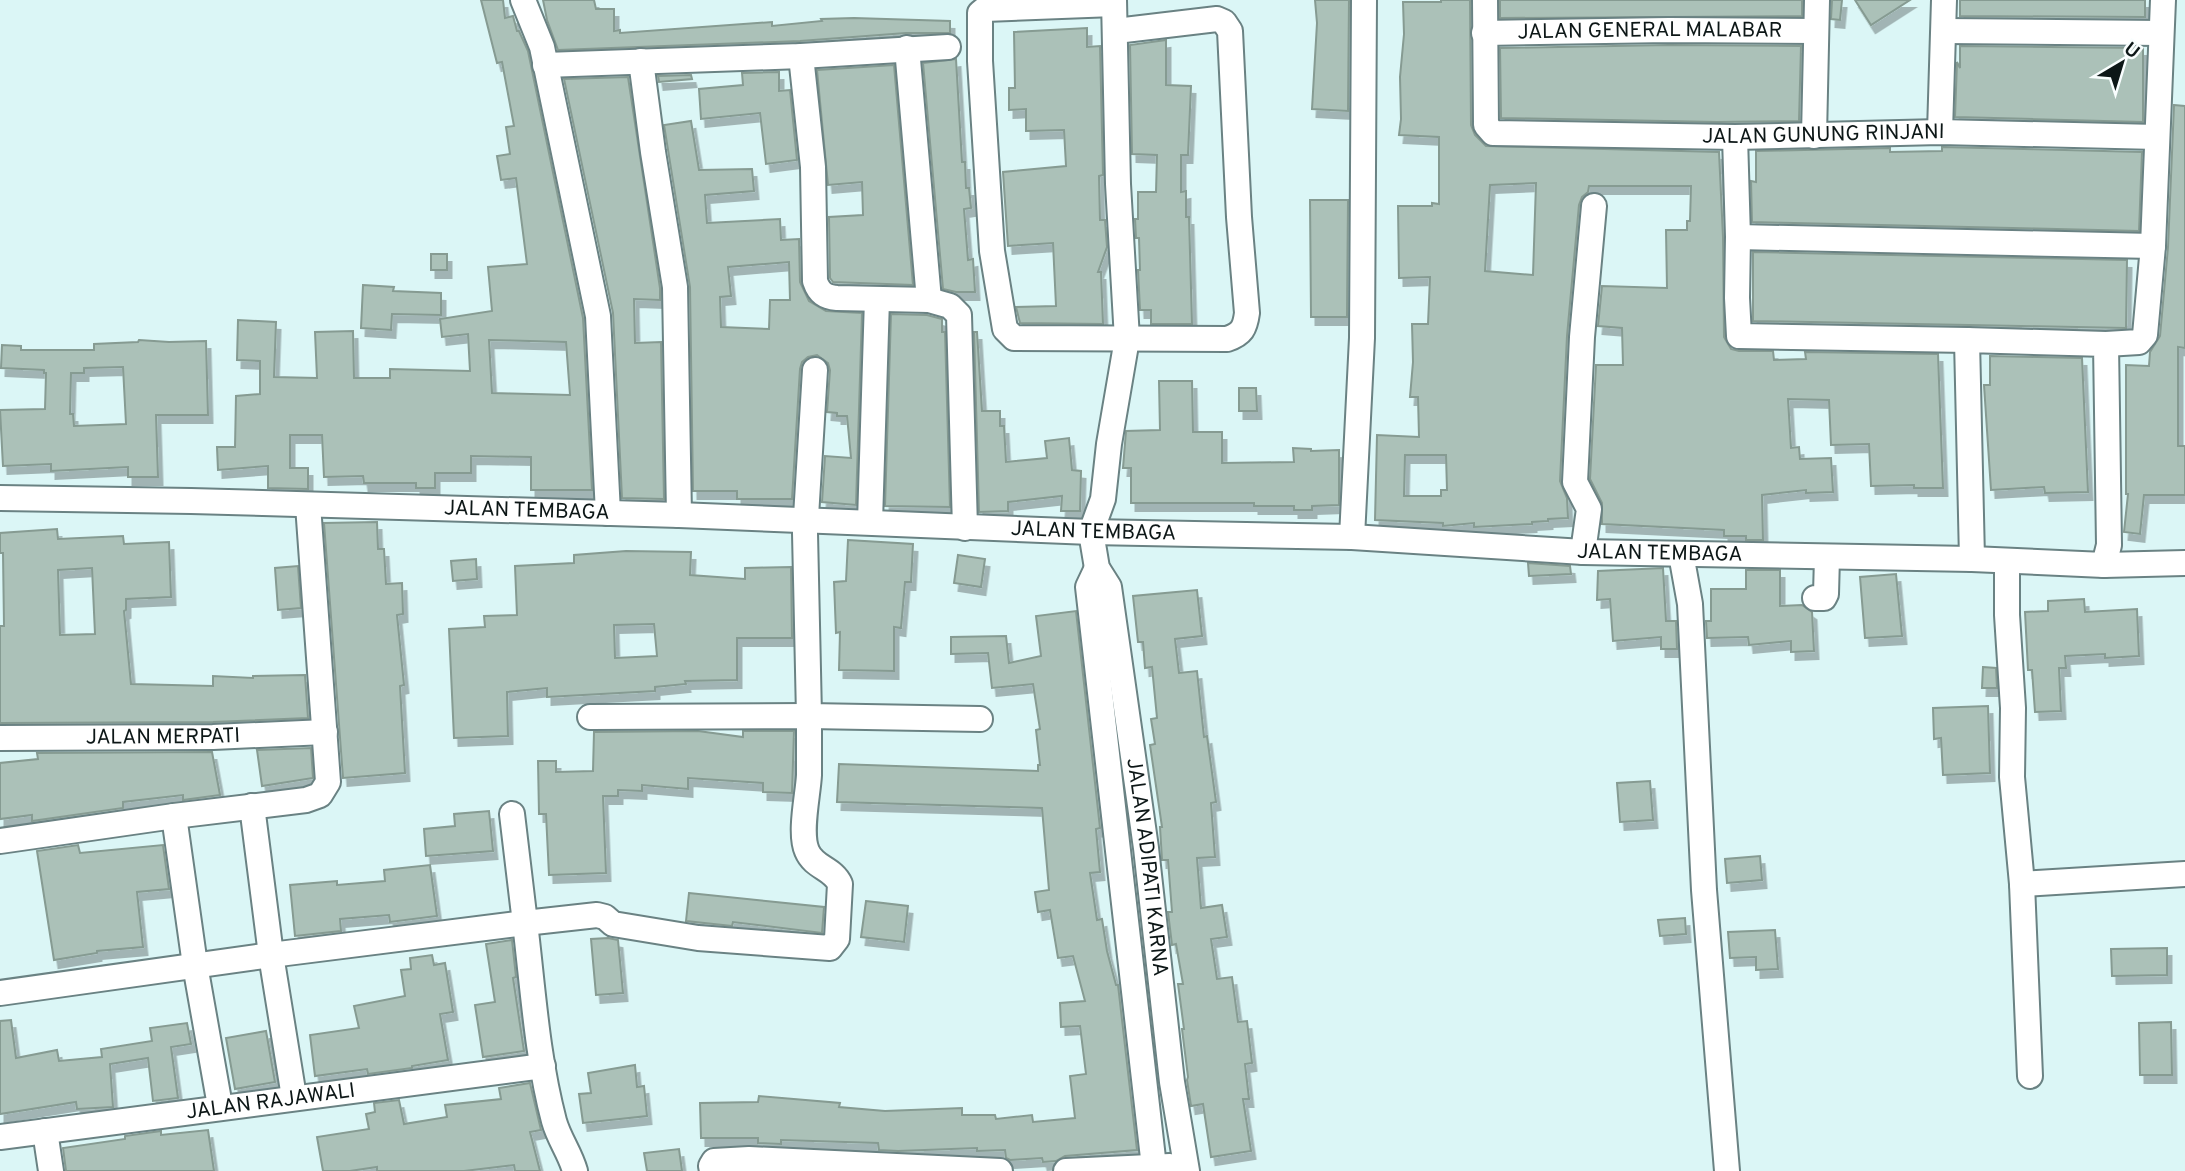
<svg xmlns="http://www.w3.org/2000/svg" width="2185" height="1171" font-family="Overpass,sans-serif">
<style>
.building{fill:#abc1b8;stroke:#869b92;stroke-width:2;fill-rule:evenodd;filter:url(#shadow)}
.lines{fill:none;stroke-linecap:round;stroke-linejoin:round}
.street-casing{stroke:#6a8283;stroke-width:28}
.street{stroke:#fff;stroke-width:24}
.labels{text-anchor:middle;dominant-baseline:central;stroke-width:6;stroke-linejoin:round;paint-order:stroke}
.street-label{font-size:21px;fill:#0d1717;stroke:#f9fefe}
</style>
<defs>
<filter id="shadow"><feDropShadow dx="4.5" dy="8" stdDeviation="0" flood-color="#0004"/></filter>
</defs>
<rect width="100%" height="100%" fill="#dbf6f6"/>
<g class="building">
<path d="M 481,0 L 503,0 L 505,18 L 513,16 L 517,31 L 519,31 L 528,51 L 583,318 L 592,490 L 531,490 L 531,457 L 471,456 L 471,473 L 435,473 L 435,488 L 416,488 L 416,483 L 364,483 L 363,476 L 324,477 L 322,435 L 290,435 L 290,468 L 308,468 L 308,489 L 268,488 L 268,466 L 218,470 L 217,447 L 235,447 L 236,396 L 260,394 L 260,361 L 237,360 L 238,320 L 276,322 L 274,377 L 317,378 L 315,332 L 353,331 L 354,378 L 390,378 L 390,369 L 470,371 L 468,334 L 442,337 L 440,319 L 492,311 L 488,267 L 527,264 L 516,178 L 501,180 L 497,156 L 510,154 L 506,127 L 514,126 L 502,62 L 497,63 ZM 489,340 L 566,342 L 570,395 L 492,393 Z"/>
<path d="M 543,0 L 594,0 L 596,9 L 614,9 L 614,31 L 620,30 L 620,33 L 772,22 L 772,26 L 822,21 L 821,19 L 854,18 L 950,21 L 950,33 L 906,33 L 800,41 L 558,50 L 547,20 Z"/>
<path d="M 1315,0 L 1349,0 L 1348,111 L 1312,109 L 1317,23 Z"/>
<path d="M 1441,0 L 1470,0 L 1471,125 L 1475,135 L 1486,146 L 1719,152 L 1723,237 L 1724,337 L 1731,349 L 1739,351 L 1773,351 L 1774,360 L 1806,359 L 1805,352 L 1938,354 L 1943,488 L 1914,488 L 1914,485 L 1871,486 L 1869,444 L 1831,445 L 1829,400 L 1788,399 L 1791,448 L 1799,447 L 1800,459 L 1831,458 L 1833,492 L 1806,493 L 1806,490 L 1762,495 L 1763,540 L 1746,540 L 1746,536 L 1724,536 L 1724,530 L 1602,524 L 1602,503 L 1590,479 L 1596,365 L 1623,365 L 1622,328 L 1598,326 L 1602,286 L 1667,288 L 1666,230 L 1687,230 L 1687,221 L 1690,221 L 1691,186 L 1589,186 L 1588,192 L 1582,197 L 1579,205 L 1567,336 L 1560,481 L 1567,498 L 1568,518 L 1548,519 L 1548,521 L 1532,522 L 1532,524 L 1474,527 L 1474,523 L 1443,526 L 1443,523 L 1375,520 L 1377,435 L 1419,437 L 1418,397 L 1410,397 L 1413,362 L 1412,324 L 1428,324 L 1430,277 L 1399,278 L 1398,206 L 1432,206 L 1432,203 L 1439,204 L 1439,137 L 1399,135 L 1401,119 L 1400,77 L 1404,34 L 1403,2 L 1441,2 ZM 1536,183 L 1533,275 L 1485,271 L 1490,185 ZM 1405,455 L 1446,455 L 1447,490 L 1441,490 L 1441,496 L 1404,496 Z"/>
<path d="M 1500,0 L 1802,0 L 1802,16 L 1500,18 Z"/>
<path d="M 1832,0 L 1842,0 L 1840,20 L 1831,19 Z"/>
<path d="M 1855,0 L 1910,0 L 1871,25 Z"/>
<path d="M 1960,0 L 2145,0 L 2145,17 L 1960,16 Z"/>
<path d="M 1087,28 L 1087,47 L 1100,46 L 1103,175 L 1099,176 L 1100,220 L 1105,220 L 1107,247 L 1098,272 L 1101,272 L 1103,324 L 1020,323 L 1016,307 L 1056,306 L 1053,243 L 1008,246 L 1003,172 L 1066,166 L 1064,130 L 1026,131 L 1026,109 L 1009,110 L 1009,88 L 1015,88 L 1014,32 Z"/>
<path d="M 1166,40 L 1166,85 L 1191,86 L 1188,155 L 1181,155 L 1181,192 L 1186,191 L 1186,217 L 1189,217 L 1192,324 L 1151,324 L 1151,310 L 1140,310 L 1138,270 L 1140,270 L 1139,238 L 1136,238 L 1135,219 L 1138,219 L 1138,192 L 1156,192 L 1157,155 L 1132,154 L 1130,45 Z"/>
<path d="M 1669,45 L 1801,46 L 1799,121 L 1717,122 L 1501,118 L 1500,48 Z"/>
<path d="M 1960,46 L 2143,48 L 2143,122 L 1955,117 L 1957,62 L 1960,68 Z"/>
<path d="M 956,59 L 962,162 L 965,162 L 966,188 L 969,188 L 971,208 L 964,209 L 968,260 L 973,259 L 975,292 L 956,292 L 943,289 L 923,63 Z"/>
<path d="M 894,65 L 913,285 L 833,282 L 830,278 L 829,217 L 863,215 L 862,182 L 828,185 L 817,70 Z"/>
<path d="M 779,72 L 779,91 L 790,90 L 797,160 L 766,164 L 760,113 L 701,119 L 699,89 L 743,85 L 742,73 Z"/>
<path d="M 691,75 L 692,79 L 659,82 L 658,76 Z"/>
<path d="M 628,77 L 660,288 L 660,300 L 634,299 L 635,343 L 661,342 L 664,499 L 622,498 L 613,313 L 564,79 Z"/>
<path d="M 2174,105 L 2185,106 L 2185,348 L 2178,347 L 2178,446 L 2185,446 L 2185,495 L 2144,495 L 2140,534 L 2124,532 L 2128,494 L 2126,494 L 2126,365 L 2149,366 L 2150,352 L 2160,336 L 2168,247 Z"/>
<path d="M 691,121 L 699,170 L 752,169 L 754,191 L 705,195 L 707,223 L 780,219 L 781,240 L 799,239 L 800,282 L 809,301 L 826,311 L 862,313 L 856,505 L 822,502 L 825,456 L 851,458 L 847,416 L 837,416 L 837,413 L 827,412 L 830,370 L 828,363 L 817,355 L 808,357 L 802,362 L 800,369 L 792,499 L 737,499 L 737,491 L 693,491 L 690,287 L 664,125 ZM 789,262 L 790,300 L 770,300 L 769,329 L 721,327 L 720,297 L 731,296 L 728,267 Z"/>
<path d="M 1942,147 L 2142,152 L 2139,231 L 1752,222 L 1751,181 L 1756,182 L 1756,151 L 1890,148 L 1890,152 L 1942,151 Z"/>
<path d="M 1310,200 L 1348,200 L 1347,317 L 1311,317 Z"/>
<path d="M 1753,252 L 2127,260 L 2126,328 L 1753,321 Z"/>
<rect x="431" y="254" width="16" height="16"/>
<path d="M 363,285 L 394,287 L 393,291 L 441,293 L 441,315 L 392,314 L 391,330 L 361,328 Z"/>
<path d="M 891,314 L 927,315 L 942,319 L 942,332 L 945,332 L 950,507 L 885,506 Z"/>
<path d="M 974,332 L 977,332 L 982,411 L 1000,411 L 1000,426 L 1004,426 L 1006,462 L 1047,458 L 1045,441 L 1069,438 L 1072,470 L 1081,471 L 1080,511 L 1061,511 L 1062,496 L 1008,502 L 1008,511 L 979,512 Z"/>
<path d="M 139,340 L 169,342 L 206,341 L 208,415 L 156,415 L 158,477 L 128,477 L 128,467 L 51,471 L 51,464 L 3,466 L 0,410 L 45,409 L 46,373 L 44,373 L 44,370 L 1,368 L 2,345 L 21,346 L 21,350 L 94,350 L 94,344 L 138,342 ZM 123,367 L 126,424 L 74,426 L 73,414 L 70,414 L 71,373 L 84,373 L 84,368 Z"/>
<path d="M 1990,356 L 2082,358 L 2088,492 L 2045,493 L 2044,487 L 1991,490 L 1984,385 L 1990,385 Z"/>
<path d="M 1159,381 L 1192,381 L 1193,432 L 1222,432 L 1222,463 L 1294,462 L 1293,448 L 1311,449 L 1311,451 L 1339,450 L 1339,505 L 1312,506 L 1312,510 L 1294,510 L 1294,506 L 1254,506 L 1254,503 L 1131,503 L 1131,468 L 1123,468 L 1126,431 L 1160,430 Z"/>
<path d="M 1239,388 L 1256,388 L 1257,411 L 1239,411 Z"/>
<path d="M 377,522 L 378,549 L 384,549 L 386,584 L 402,583 L 403,614 L 397,615 L 404,685 L 400,686 L 405,773 L 343,778 L 324,523 Z"/>
<path d="M 57,529 L 58,539 L 123,536 L 124,544 L 169,542 L 171,597 L 126,599 L 126,610 L 124,611 L 131,684 L 213,686 L 213,676 L 253,678 L 253,676 L 305,675 L 308,718 L 213,722 L 0,723 L 0,626 L 4,626 L 3,553 L 0,553 L 0,533 ZM 92,568 L 95,634 L 60,635 L 58,570 Z"/>
<path d="M 848,540 L 913,544 L 911,582 L 905,582 L 901,628 L 894,627 L 894,671 L 839,670 L 840,632 L 836,633 L 834,582 L 846,581 Z"/>
<path d="M 626,551 L 691,552 L 690,575 L 745,579 L 745,568 L 791,567 L 792,638 L 737,638 L 737,680 L 685,681 L 686,684 L 655,687 L 655,691 L 547,697 L 547,688 L 507,692 L 508,736 L 454,738 L 449,629 L 485,627 L 484,616 L 517,615 L 515,566 L 574,563 L 574,555 ZM 654,624 L 657,656 L 615,658 L 614,625 Z"/>
<path d="M 958,555 L 985,559 L 981,587 L 954,583 Z"/>
<path d="M 476,559 L 477,579 L 453,581 L 451,561 Z"/>
<path d="M 1528,563 L 1570,566 L 1571,574 L 1529,576 Z"/>
<path d="M 298,566 L 301,608 L 278,610 L 275,568 Z"/>
<path d="M 1663,568 L 1666,621 L 1676,621 L 1677,649 L 1661,649 L 1661,637 L 1613,641 L 1610,599 L 1597,600 L 1598,571 Z"/>
<path d="M 1746,570 L 1780,570 L 1780,606 L 1802,605 L 1812,612 L 1814,651 L 1791,652 L 1791,641 L 1749,645 L 1748,637 L 1707,638 L 1706,621 L 1711,621 L 1711,589 L 1746,589 Z"/>
<path d="M 1896,574 L 1902,636 L 1865,638 L 1860,577 Z"/>
<path d="M 1197,590 L 1202,636 L 1175,639 L 1179,673 L 1197,671 L 1204,737 L 1207,736 L 1216,802 L 1211,803 L 1215,857 L 1197,858 L 1201,908 L 1222,905 L 1227,937 L 1211,939 L 1217,979 L 1232,977 L 1238,1022 L 1247,1021 L 1252,1063 L 1245,1064 L 1249,1099 L 1243,1099 L 1251,1151 L 1211,1157 L 1203,1104 L 1191,1106 L 1187,1080 L 1188,1077 L 1182,1029 L 1184,1029 L 1178,984 L 1183,984 L 1176,944 L 1172,945 L 1168,912 L 1172,912 L 1168,860 L 1162,860 L 1160,827 L 1162,827 L 1150,745 L 1155,744 L 1151,719 L 1157,718 L 1152,667 L 1145,668 L 1143,642 L 1138,642 L 1133,596 Z"/>
<path d="M 2084,599 L 2085,612 L 2137,609 L 2139,656 L 2105,658 L 2105,654 L 2065,656 L 2066,668 L 2059,668 L 2061,711 L 2035,712 L 2032,670 L 2028,670 L 2025,612 L 2048,611 L 2048,601 Z"/>
<path d="M 1076,611 L 1100,828 L 1096,829 L 1100,872 L 1090,873 L 1097,920 L 1102,919 L 1107,951 L 1116,985 L 1118,985 L 1137,1150 L 1065,1156 L 1056,1161 L 1043,1162 L 1042,1158 L 1010,1160 L 1006,1158 L 1005,1150 L 977,1151 L 977,1148 L 898,1151 L 879,1150 L 878,1143 L 781,1140 L 781,1144 L 758,1143 L 758,1138 L 701,1138 L 700,1103 L 758,1102 L 759,1096 L 840,1103 L 839,1107 L 885,1111 L 962,1108 L 962,1115 L 995,1115 L 996,1119 L 1032,1115 L 1033,1122 L 1075,1118 L 1070,1076 L 1086,1074 L 1080,1026 L 1061,1027 L 1060,1003 L 1085,1001 L 1073,956 L 1058,958 L 1050,910 L 1038,912 L 1035,892 L 1049,890 L 1042,808 L 837,802 L 839,764 L 1038,771 L 1038,765 L 1040,765 L 1036,730 L 1040,729 L 1033,684 L 992,688 L 988,653 L 951,654 L 951,637 L 1006,636 L 1009,663 L 1041,656 L 1036,616 Z"/>
<path d="M 1983,667 L 1996,668 L 1997,688 L 1982,688 Z"/>
<path d="M 1988,706 L 1990,773 L 1943,775 L 1941,738 L 1934,739 L 1933,708 Z"/>
<path d="M 698,731 L 743,737 L 743,731 L 794,731 L 792,793 L 763,792 L 763,783 L 688,778 L 688,789 L 642,785 L 642,791 L 618,790 L 618,796 L 603,796 L 606,873 L 549,875 L 546,814 L 539,814 L 538,761 L 556,761 L 556,772 L 593,771 L 594,732 Z"/>
<path d="M 311,748 L 313,778 L 262,786 L 257,750 Z"/>
<path d="M 212,752 L 220,795 L 183,800 L 183,795 L 123,802 L 123,808 L 32,821 L 32,815 L 0,819 L 0,763 L 38,759 L 37,753 Z"/>
<path d="M 1650,781 L 1653,820 L 1620,822 L 1617,783 Z"/>
<path d="M 489,811 L 493,851 L 426,856 L 424,829 L 455,826 L 454,814 Z"/>
<path d="M 78,845 L 80,853 L 163,845 L 169,889 L 137,892 L 143,947 L 97,951 L 97,953 L 54,960 L 37,851 Z"/>
<path d="M 1760,856 L 1762,880 L 1727,883 L 1725,859 Z"/>
<path d="M 430,865 L 437,916 L 390,922 L 389,915 L 340,919 L 341,931 L 295,936 L 290,885 L 337,881 L 337,885 L 385,881 L 384,870 Z"/>
<path d="M 689,893 L 824,907 L 822,933 L 733,922 L 732,926 L 686,921 Z"/>
<path d="M 866,901 L 908,906 L 904,942 L 861,937 Z"/>
<path d="M 1685,918 L 1686,934 L 1660,936 L 1658,920 Z"/>
<path d="M 1775,930 L 1778,969 L 1756,970 L 1756,957 L 1730,958 L 1728,932 Z"/>
<path d="M 608,938 L 618,940 L 623,993 L 596,995 L 591,939 Z"/>
<path d="M 512,940 L 516,977 L 513,978 L 524,1051 L 483,1057 L 475,1005 L 495,1002 L 486,944 Z"/>
<path d="M 2167,948 L 2167,975 L 2112,976 L 2111,949 Z"/>
<path d="M 432,955 L 434,965 L 445,963 L 453,1012 L 440,1014 L 448,1060 L 412,1066 L 412,1068 L 368,1074 L 367,1069 L 315,1076 L 310,1035 L 359,1028 L 354,1006 L 405,996 L 401,970 L 411,969 L 410,958 Z"/>
<path d="M 11,1020 L 16,1058 L 57,1050 L 59,1061 L 102,1057 L 101,1049 L 152,1041 L 150,1028 L 187,1023 L 191,1044 L 171,1047 L 178,1098 L 153,1101 L 148,1058 L 110,1064 L 113,1107 L 77,1109 L 76,1102 L 0,1114 L 0,1021 Z"/>
<path d="M 2171,1022 L 2172,1075 L 2140,1075 L 2139,1023 Z"/>
<path d="M 266,1031 L 275,1082 L 235,1089 L 226,1038 Z"/>
<path d="M 635,1065 L 637,1087 L 644,1086 L 647,1116 L 583,1123 L 579,1094 L 591,1093 L 588,1073 Z"/>
<path d="M 530,1083 L 541,1130 L 530,1132 L 540,1171 L 515,1171 L 514,1165 L 464,1171 L 377,1171 L 377,1167 L 350,1171 L 323,1171 L 317,1137 L 369,1129 L 366,1114 L 375,1112 L 374,1103 L 399,1100 L 404,1124 L 447,1117 L 445,1105 L 501,1099 L 499,1088 Z"/>
<path d="M 208,1130 L 214,1171 L 66,1171 L 63,1148 L 125,1139 L 125,1136 L 161,1131 L 161,1135 Z"/>
<path d="M 679,1149 L 682,1171 L 647,1171 L 644,1153 Z"/>
</g>
<g class="lines">
<defs>
<g id="street">
<path d="M 523,0 L 542,47 L 598,316 L 608,513"/>
<path id="s1" d="M 1114,0 L 1118,184 L 1127,339 L 1109,444 L 1103,499 L 1091,532 L 1097,568 L 1109,587 L 1146,848 L 1172,1082 L 1187,1171"/>
<path id="s2" d="M 1485,0 L 1486,125 L 1493,133 L 1735,137 L 1940,132 L 2157,137"/>
<path d="M 1114,4 L 985,9 L 980,13 L 980,61 L 992,251 L 1005,329 L 1014,338 L 1227,339 C 1242,334 1245,328 1247,313 L 1239,217 L 1230,31 L 1224,22 L 1217,19 L 1116,31"/>
<path d="M 1945,31 L 2161,33"/>
<path id="s3" d="M 1484,33 L 1669,30 L 1816,31"/>
<path d="M 907,48 L 929,300"/>
<path d="M 801,56 L 813,167 L 815,281 C 819,293 825,297 837,298 L 929,300 L 950,306 L 959,315 L 965,528"/>
<path d="M 641,61 L 653,152 L 675,287 L 679,515"/>
<path d="M 545,65 L 801,56 L 948,47"/>
<path d="M 1940,132 L 1944,0"/>
<path d="M 1814,136 L 1817,0"/>
<path d="M 1735,137 L 1738,237 L 1737,298 L 1739,336 L 1967,340"/>
<path d="M 1738,237 L 2153,246"/>
<path d="M 2106,344 L 2139,342 L 2145,335 L 2153,246 L 2163,0"/>
<path d="M 815,370 L 805,533 L 809,716 L 980,719"/>
<path id="s4" d="M 0,498 L 191,501 L 679,515 L 1091,532 L 1352,537 L 1583,552 L 1972,559 L 2104,565 L 2185,563"/>
<path d="M 870,522 L 877,299"/>
<path d="M 1352,537 L 1362,338 L 1364,0"/>
<path d="M 1583,552 L 1589,509 L 1575,482 L 1582,337 L 1594,206"/>
<path d="M 1681,554 L 1690,604 L 1704,890 L 1727,1171"/>
<path d="M 1972,559 L 1967,340 L 2106,344 L 2109,545 L 2104,565"/>
<path d="M 2007,562 L 2007,615 L 2013,708 L 2012,777 L 2022,884 L 2030,1076"/>
<path d="M 1097,568 L 1088,587 L 1154,1167"/>
<path d="M 1815,598 L 1824,598 L 1826,594 L 1827,557"/>
<path id="s5" d="M 0,738 L 213,737 L 325,732"/>
<path d="M 252,806 L 271,955 L 294,1097"/>
<path d="M 512,814 L 525,923 L 597,915 L 605,917 L 613,924 L 698,938 L 830,948 L 837,939 L 840,884 C 833,868 814,868 807,851 C 799,833 808,795 809,775 C 809,755 809,735 809,716 L 590,717"/>
<path d="M 174,816 L 195,965 L 220,1106"/>
<path d="M 0,841 L 174,816 L 306,800 L 320,795 L 328,782 L 308,505"/>
<path d="M 2022,884 L 2185,874"/>
<path d="M 0,993 L 271,955 L 525,923 C 533,989 537,1057 554,1121 C 559,1139 570,1153 575,1171"/>
<path d="M 45,1131 L 51,1171"/>
<path id="s6" d="M 0,1137 L 543,1066"/>
<path d="M 712,1171 L 711,1166 L 714,1161 L 749,1159 L 1000,1171"/>
<path d="M 1066,1171 L 1170,1166"/>
</g>
</defs>
<use href="#street" class="street-casing"/>
<use href="#street" class="street"/>
</g>
<g class="labels">
<g class="street-label">
<text stroke="none"><textPath href="#s3" startOffset="166">JALAN GENERAL MALABAR</textPath></text>
<text stroke="none"><textPath href="#s2" startOffset="466">JALAN GUNUNG RINJANI</textPath></text>
<text stroke="none"><textPath href="#s4" startOffset="527">JALAN TEMBAGA</textPath></text>
<text stroke="none"><textPath href="#s4" startOffset="1094">JALAN TEMBAGA</textPath></text>
<text stroke="none"><textPath href="#s4" startOffset="1661">JALAN TEMBAGA</textPath></text>
<text stroke="none"><textPath href="#s5" startOffset="163">JALAN MERPATI</textPath></text>
<text stroke="none"><textPath href="#s1" startOffset="878">JALAN ADIPATI KARNA</textPath></text>
<text stroke="none"><textPath href="#s6" startOffset="273">JALAN RAJAWALI</textPath></text>
</g>
</g>
<g transform="translate(2122 63) rotate(38)" stroke="#f9fefe" stroke-width="5" paint-order="stroke">
<path d="M0-5L12 26L0 18L-12 26Z" fill="#0d1717"/>
<text y="-10" font-size="19" font-weight="bold" text-anchor="middle" fill="#0d1717">U</text>
</g>
</svg>
